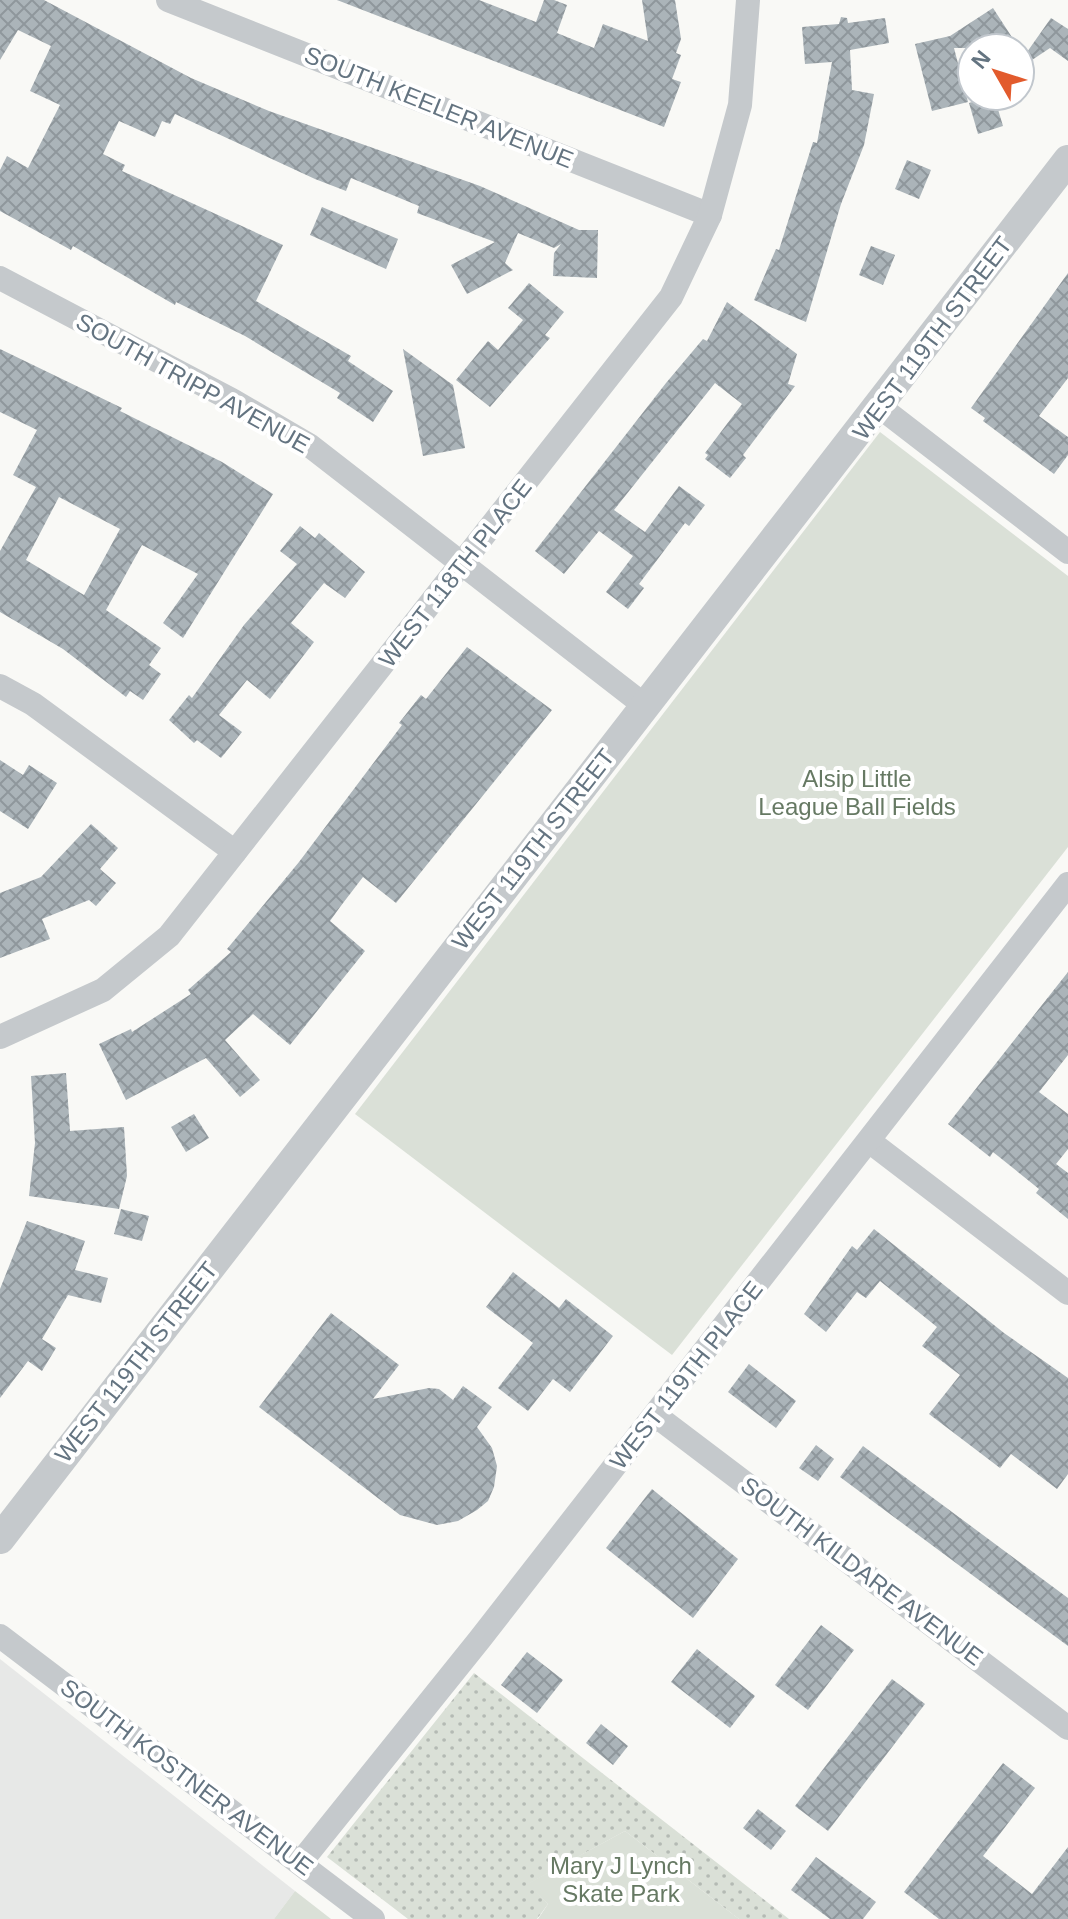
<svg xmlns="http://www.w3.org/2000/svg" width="1068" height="1919" font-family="Arial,sans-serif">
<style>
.built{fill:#e7e8e7}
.grass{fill:url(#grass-dots)}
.green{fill:#dae0d7}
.building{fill:url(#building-cross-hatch);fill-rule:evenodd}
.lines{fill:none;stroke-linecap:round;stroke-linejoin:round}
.minor{stroke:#c5c9cc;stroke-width:24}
.tertiary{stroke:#c5c9cc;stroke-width:30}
.labels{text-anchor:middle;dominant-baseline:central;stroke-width:8;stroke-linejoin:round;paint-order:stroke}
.street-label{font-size:24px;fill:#647481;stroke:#fff}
.park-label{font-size:24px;fill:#667963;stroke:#fff}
</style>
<defs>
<pattern id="grass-dots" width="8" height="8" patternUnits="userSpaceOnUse" patternTransform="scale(2)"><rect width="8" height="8" fill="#dae0d7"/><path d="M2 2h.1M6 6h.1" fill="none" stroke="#b4bab4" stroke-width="1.8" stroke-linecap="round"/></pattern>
<pattern id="building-cross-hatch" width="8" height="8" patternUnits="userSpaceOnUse" patternTransform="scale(2)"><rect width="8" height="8" fill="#abb4b9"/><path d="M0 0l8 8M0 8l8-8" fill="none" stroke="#8f979c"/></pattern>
</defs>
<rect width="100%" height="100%" fill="#f9f9f6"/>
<path class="built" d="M 0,1659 L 295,1891 L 274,1919 L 0,1919 Z"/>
<path class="grass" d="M 474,1673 L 789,1919 L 739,1919 L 625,1831 L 528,1884 L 548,1904 L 537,1919 L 408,1919 L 327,1857 Z"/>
<g class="green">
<path d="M 880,432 L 1068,576 L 1068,847 L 672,1355 L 355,1114 Z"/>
<path d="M 625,1831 L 739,1919 L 538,1919 L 548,1904 L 527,1884 Z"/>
<path d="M 295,1891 L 331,1919 L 274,1919 Z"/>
</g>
<g class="building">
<path d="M 0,0 L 44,0 L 191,78 L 269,111 L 480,186 L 579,230 L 598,230 L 597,278 L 553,276 L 554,253 L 561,244 L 554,248 L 518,233 L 505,263 L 513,270 L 467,294 L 451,265 L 495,242 L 417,213 L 419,206 L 351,178 L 346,191 L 315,179 L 175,114 L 170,124 L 162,121 L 155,137 L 119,121 L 103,154 L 125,165 L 122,171 L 283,245 L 256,301 L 351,356 L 348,361 L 393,391 L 373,422 L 337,398 L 340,393 L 245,336 L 176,302 L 175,305 L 73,246 L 71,250 L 0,211 L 0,170 L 7,156 L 28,168 L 60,105 L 30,91 L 51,46 L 18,30 L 0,60 Z"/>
<path d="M 337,0 L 479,0 L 536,22 L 544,0 L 554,0 L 567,5 L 557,33 L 594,48 L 603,24 L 648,41 L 642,0 L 675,0 L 681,39 L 676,53 L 681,55 L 672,79 L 681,82 L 664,127 Z"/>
<path d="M 993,8 L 1019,48 L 954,48 L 968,102 L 932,111 L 915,44 L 950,36 Z"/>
<path d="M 841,17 L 847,18 L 848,23 L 885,18 L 889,43 L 850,50 L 852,90 L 874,94 L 864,145 L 841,204 L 806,322 L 754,300 L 776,249 L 779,250 L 813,142 L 817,143 L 832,62 L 805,64 L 802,27 L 839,24 Z"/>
<path d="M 1051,18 L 1068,29 L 1068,61 L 1050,48 L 1020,68 L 1020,62 Z"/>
<path d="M 994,96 L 1003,126 L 978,134 L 969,103 Z"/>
<path d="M 907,160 L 931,170 L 919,199 L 895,189 Z"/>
<path d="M 322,207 L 398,239 L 386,269 L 310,235 Z"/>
<path d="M 871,246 L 895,255 L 883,285 L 859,275 Z"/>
<path d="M 1068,273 L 1068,378 L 1039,416 L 1068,437 L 1068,455 L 1054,474 L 983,421 L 985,418 L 971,408 Z"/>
<path d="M 529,283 L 564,312 L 545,335 L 550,338 L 490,407 L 456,380 L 488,341 L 498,350 L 523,320 L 508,308 Z"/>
<path d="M 727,302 L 797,354 L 788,384 L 795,386 L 743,455 L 746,458 L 730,478 L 705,459 L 708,455 L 705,453 L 742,404 L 715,383 L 614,510 L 645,532 L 679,486 L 705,505 L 689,526 L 685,523 L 639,584 L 644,588 L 628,609 L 606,592 L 633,556 L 599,531 L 564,574 L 535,551 L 666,383 L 703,339 L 707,341 Z"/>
<path d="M 0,349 L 122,408 L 120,411 L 222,462 L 273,494 L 183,638 L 163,623 L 198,574 L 142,545 L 106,610 L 161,648 L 149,665 L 161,674 L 143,700 L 130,691 L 126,697 L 63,649 L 0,612 L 0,551 L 36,487 L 13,475 L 37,430 L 0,412 ZM 59,497 L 120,529 L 84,595 L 26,560 Z"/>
<path d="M 403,349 L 453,385 L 465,448 L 423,456 Z"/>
<path d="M 300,526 L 315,538 L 319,533 L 365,572 L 345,598 L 324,583 L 291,623 L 314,642 L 270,699 L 247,680 L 219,715 L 242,732 L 221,758 L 197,740 L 194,743 L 169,720 L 189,695 L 192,698 L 244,625 L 297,564 L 280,551 Z"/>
<path d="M 467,647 L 552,710 L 396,903 L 363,877 L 340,907 L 330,921 L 365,951 L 290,1045 L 253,1014 L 225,1040 L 260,1080 L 240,1097 L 206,1058 L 126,1100 L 99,1044 L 131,1029 L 132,1032 L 191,994 L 188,990 L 231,952 L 227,949 L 299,862 L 402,725 L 399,723 L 421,695 L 426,699 Z"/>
<path d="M 0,760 L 23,775 L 29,765 L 57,783 L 28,829 L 0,811 Z"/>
<path d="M 91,824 L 118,848 L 100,869 L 116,883 L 96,906 L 89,900 L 42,919 L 50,939 L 0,958 L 0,893 L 41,877 Z"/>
<path d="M 1068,972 L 1068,1055 L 1039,1092 L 1068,1114 L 1068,1149 L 1056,1164 L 1068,1173 L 1068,1219 L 1036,1193 L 1039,1189 L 993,1152 L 990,1157 L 948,1124 Z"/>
<path d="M 66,1073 L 70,1131 L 124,1127 L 127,1176 L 119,1209 L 29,1196 L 35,1143 L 31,1076 Z"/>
<path d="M 194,1114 L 209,1138 L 186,1152 L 171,1127 Z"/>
<path d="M 121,1209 L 149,1216 L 142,1241 L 114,1234 Z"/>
<path d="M 27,1221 L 85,1241 L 75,1270 L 108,1278 L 101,1303 L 68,1295 L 42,1339 L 56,1348 L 42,1371 L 28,1361 L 0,1398 L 0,1289 Z"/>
<path d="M 874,1229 L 1004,1333 L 1068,1378 L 1068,1474 L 1057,1489 L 1011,1454 L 1000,1468 L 929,1414 L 960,1375 L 922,1346 L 937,1327 L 880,1281 L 866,1298 L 857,1292 L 826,1332 L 804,1314 L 852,1246 L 857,1250 Z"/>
<path d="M 513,1272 L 559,1308 L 566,1299 L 613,1336 L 570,1392 L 553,1379 L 528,1411 L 498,1388 L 533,1343 L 486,1307 Z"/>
<path d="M 331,1313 L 399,1365 L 373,1399 L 429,1388 L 439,1389 L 453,1400 L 463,1386 L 492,1407 L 477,1427 L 492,1448 L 497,1466 L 494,1487 L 488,1501 L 477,1510 L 458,1521 L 437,1525 L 400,1515 L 259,1407 Z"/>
<path d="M 749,1364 L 796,1401 L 776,1428 L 728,1392 Z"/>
<path d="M 816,1445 L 834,1459 L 818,1481 L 799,1468 Z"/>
<path d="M 863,1446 L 1068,1598 L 1068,1646 L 840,1477 Z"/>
<path d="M 652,1489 L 738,1559 L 693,1618 L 606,1548 Z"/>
<path d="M 821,1625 L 854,1650 L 808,1710 L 775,1685 Z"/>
<path d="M 697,1649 L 755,1696 L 730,1728 L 671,1682 Z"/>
<path d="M 527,1652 L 563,1680 L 537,1713 L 501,1685 Z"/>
<path d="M 892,1679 L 925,1704 L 828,1831 L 795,1806 Z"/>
<path d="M 601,1724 L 628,1746 L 613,1765 L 586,1743 Z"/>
<path d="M 1003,1763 L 1035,1788 L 983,1856 L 1032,1894 L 1068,1847 L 1068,1919 L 939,1919 L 904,1892 Z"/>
<path d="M 758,1809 L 786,1831 L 771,1850 L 743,1828 Z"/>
<path d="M 816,1857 L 876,1902 L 863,1919 L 830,1919 L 791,1890 Z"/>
</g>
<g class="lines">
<g class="minor">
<path d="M 168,0 L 710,215"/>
<path d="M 0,278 L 232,400 L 309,445 L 644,705"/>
<path d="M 880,407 L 1068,552"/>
<path d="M 0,686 L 33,704 L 235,852"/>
<path d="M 0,1037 L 103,990 L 169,936 L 671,297 L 710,215 L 740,105 L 748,0"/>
<path d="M 869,1141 L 1068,1293"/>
<path d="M 655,1415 L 1068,1728"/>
<path d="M 0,1636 L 373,1919"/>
<path d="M 300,1863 L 480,1639 L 1068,884"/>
</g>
<path class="tertiary" d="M 0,1539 L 1068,160"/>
</g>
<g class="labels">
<g class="street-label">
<text transform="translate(439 107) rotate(22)">SOUTH KEELER AVENUE</text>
<text transform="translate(932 338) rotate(-53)">WEST 119TH STREET</text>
<text transform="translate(193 383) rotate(29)">SOUTH TRIPP AVENUE</text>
<text transform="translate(455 573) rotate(-52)">WEST 118TH PLACE</text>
<text transform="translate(533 849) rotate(-52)">WEST 119TH STREET</text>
<text transform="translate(136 1362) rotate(-52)">WEST 119TH STREET</text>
<text transform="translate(686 1375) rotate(-52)">WEST 119TH PLACE</text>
<text transform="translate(862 1571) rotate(37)">SOUTH KILDARE AVENUE</text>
<text transform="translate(187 1777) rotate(37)">SOUTH KOSTNER AVENUE</text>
</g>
<g class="park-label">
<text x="857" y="778">Alsip Little<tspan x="857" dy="28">League Ball Fields</tspan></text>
<text x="621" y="1865">Mary J Lynch<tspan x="621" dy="28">Skate Park</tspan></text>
</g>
</g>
<g transform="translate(996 72) rotate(309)"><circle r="38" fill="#ffffff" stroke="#c1c7cd" stroke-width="2"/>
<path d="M0-6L14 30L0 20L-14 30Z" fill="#e25b2d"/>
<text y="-12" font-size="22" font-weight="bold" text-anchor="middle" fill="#647481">N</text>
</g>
</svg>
